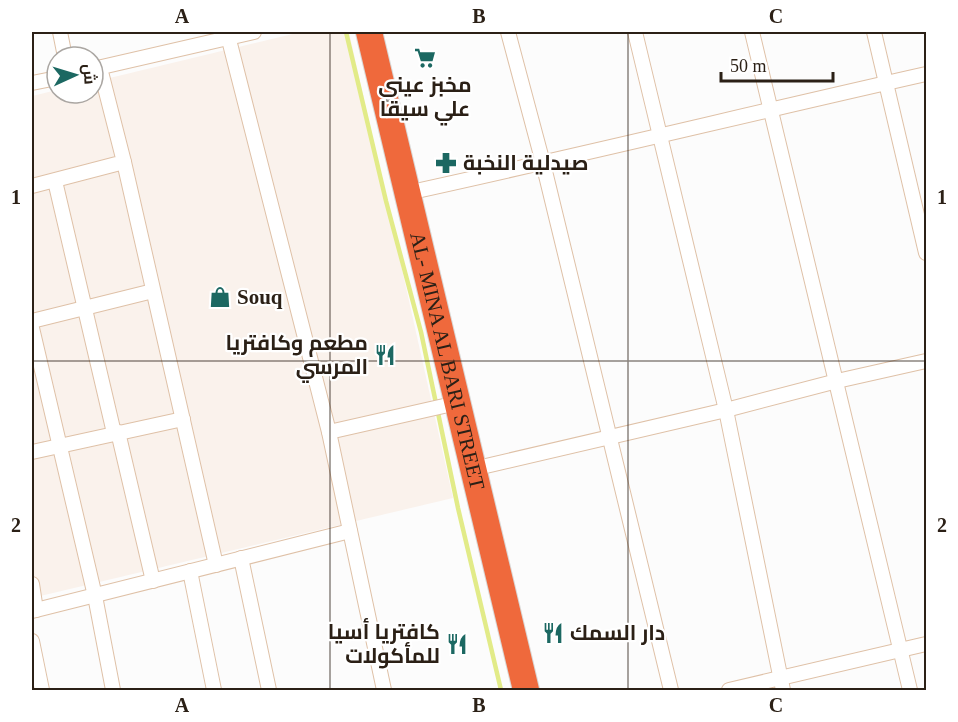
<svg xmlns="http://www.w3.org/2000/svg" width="958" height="722" font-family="'Times New Roman',Cairo,serif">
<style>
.built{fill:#faf2ec}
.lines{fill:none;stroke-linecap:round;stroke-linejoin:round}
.stream{stroke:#e2eb88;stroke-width:4.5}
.street-casing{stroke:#dfc1a7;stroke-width:16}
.highway-casing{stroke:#d9d7d5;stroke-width:28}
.street{stroke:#fff;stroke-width:14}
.highway{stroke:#ef693c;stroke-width:26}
.grid{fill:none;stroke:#2b2016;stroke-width:1.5;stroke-opacity:0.55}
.labels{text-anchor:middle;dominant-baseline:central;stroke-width:4.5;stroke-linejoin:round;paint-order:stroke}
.poi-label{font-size:21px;font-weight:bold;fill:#2b2016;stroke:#fff;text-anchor:start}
.street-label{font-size:21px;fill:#2b2016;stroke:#fff}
.neatline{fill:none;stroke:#2b2016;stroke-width:2}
.grid-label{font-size:20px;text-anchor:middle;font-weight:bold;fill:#2b2016}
</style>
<rect width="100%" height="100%" fill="#fcfcfc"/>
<path class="built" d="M 301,32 L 349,32 L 453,498 L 32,598 L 32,96 L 57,90 L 57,93 L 93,93 L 93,82 Z"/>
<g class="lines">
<path class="stream" d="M 346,32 L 386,201 L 421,332 L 458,508 L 501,690"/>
<defs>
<g id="street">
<path d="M 60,32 L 65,57"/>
<path d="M 227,32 L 329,432 L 384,690"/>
<path d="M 508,32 L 543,163 L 671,690"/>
<path d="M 635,32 L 726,410 L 783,690"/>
<path d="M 752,32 L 910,690"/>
<path d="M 874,32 L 926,253"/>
<path d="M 93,69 L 254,32"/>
<path d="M 32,83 L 57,78"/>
<path d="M 124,162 L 216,565"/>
<path d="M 55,181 L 114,433"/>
<path d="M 32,186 L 124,162 L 100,68"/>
<path d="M 407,193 C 581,155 753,113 926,74"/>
<path d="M 32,321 L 153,291"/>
<path d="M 32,328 L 95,596 L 113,690"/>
<path d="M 118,432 L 153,581"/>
<path d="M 329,432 L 457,403"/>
<path d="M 32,452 L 183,419"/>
<path d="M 473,469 L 726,410 L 837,381 L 926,361"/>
<path d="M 241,558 L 269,690"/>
<path d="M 190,571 L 214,690"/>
<path d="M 32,584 L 36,610"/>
<path d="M 32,611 L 350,531"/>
<path d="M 32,641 L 42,690"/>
<path d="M 729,690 L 926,644"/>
</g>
<g id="highway">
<path id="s1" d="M 369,32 L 526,690"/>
</g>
</defs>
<use href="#street" class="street-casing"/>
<use href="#highway" class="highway-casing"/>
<use href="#street" class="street"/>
<use href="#highway" class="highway"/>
</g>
<path class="grid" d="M 330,32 L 330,690M 628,32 L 628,690M 32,361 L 926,361"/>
<defs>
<symbol id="supermarket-bare" viewBox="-9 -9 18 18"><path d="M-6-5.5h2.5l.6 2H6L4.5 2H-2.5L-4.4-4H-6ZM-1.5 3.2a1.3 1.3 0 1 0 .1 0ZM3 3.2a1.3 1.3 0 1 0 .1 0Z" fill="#1c6862" stroke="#fff" stroke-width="2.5" paint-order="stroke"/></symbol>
<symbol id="pharmacy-bare" viewBox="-9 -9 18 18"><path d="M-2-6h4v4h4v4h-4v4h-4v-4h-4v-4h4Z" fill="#1c6862" stroke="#fff" stroke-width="2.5" paint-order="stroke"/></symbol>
<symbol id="shop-bare" viewBox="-9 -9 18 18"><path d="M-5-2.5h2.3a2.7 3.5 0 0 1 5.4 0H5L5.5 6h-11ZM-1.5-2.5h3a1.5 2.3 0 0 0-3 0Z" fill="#1c6862" stroke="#fff" stroke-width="2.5" paint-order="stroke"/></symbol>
<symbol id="restaurant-bare" viewBox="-9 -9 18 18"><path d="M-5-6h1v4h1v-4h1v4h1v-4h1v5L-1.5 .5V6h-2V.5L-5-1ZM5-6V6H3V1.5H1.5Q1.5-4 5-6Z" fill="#1c6862" stroke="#fff" stroke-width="2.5" paint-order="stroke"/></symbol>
</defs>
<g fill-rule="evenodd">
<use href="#supermarket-bare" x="410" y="43" width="30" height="30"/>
<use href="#pharmacy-bare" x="431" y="148" width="30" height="30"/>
<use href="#shop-bare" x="205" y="282" width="30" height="30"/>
<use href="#restaurant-bare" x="370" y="340" width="30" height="30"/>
<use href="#restaurant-bare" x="538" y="618" width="30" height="30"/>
<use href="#restaurant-bare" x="442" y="629" width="30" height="30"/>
</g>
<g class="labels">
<g class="poi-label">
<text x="425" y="85" text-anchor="middle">مخبز عيني<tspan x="425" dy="24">علي سيقا</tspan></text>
<text x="463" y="163">صيدلية النخبة</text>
<text x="237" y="297">Souq</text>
<text x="368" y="343" text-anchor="end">مطعم وكافتريا<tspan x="368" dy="24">المرسي</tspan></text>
<text x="440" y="632" text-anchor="end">كافتريا أسيا<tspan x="440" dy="24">للمأكولات</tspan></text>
<text x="570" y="633">دار السمك</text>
</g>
<g class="street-label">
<text stroke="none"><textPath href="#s1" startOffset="338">AL- MINA AL BARI STREET</textPath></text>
</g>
</g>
<rect width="958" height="722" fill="none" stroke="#ffffff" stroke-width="66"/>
<g transform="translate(75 75) rotate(86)"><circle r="28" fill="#ffffff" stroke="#aaa6a2" stroke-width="1.5"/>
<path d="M0-4.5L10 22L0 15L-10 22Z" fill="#1c6862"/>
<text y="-9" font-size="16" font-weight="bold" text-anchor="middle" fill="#2b2016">ش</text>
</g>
<path d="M721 72v9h112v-9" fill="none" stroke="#2b2016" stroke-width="3"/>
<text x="730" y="72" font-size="18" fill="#2b2016" stroke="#ffffff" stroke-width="4.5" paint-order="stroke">50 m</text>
<rect x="33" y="33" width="892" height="656" class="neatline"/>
<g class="grid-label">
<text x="182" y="23">A</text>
<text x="479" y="23">B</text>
<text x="776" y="23">C</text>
<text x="16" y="204">1</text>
<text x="942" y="204">1</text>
<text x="16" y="532">2</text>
<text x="942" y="532">2</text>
<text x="182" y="712">A</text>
<text x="479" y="712">B</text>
<text x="776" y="712">C</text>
</g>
</svg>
